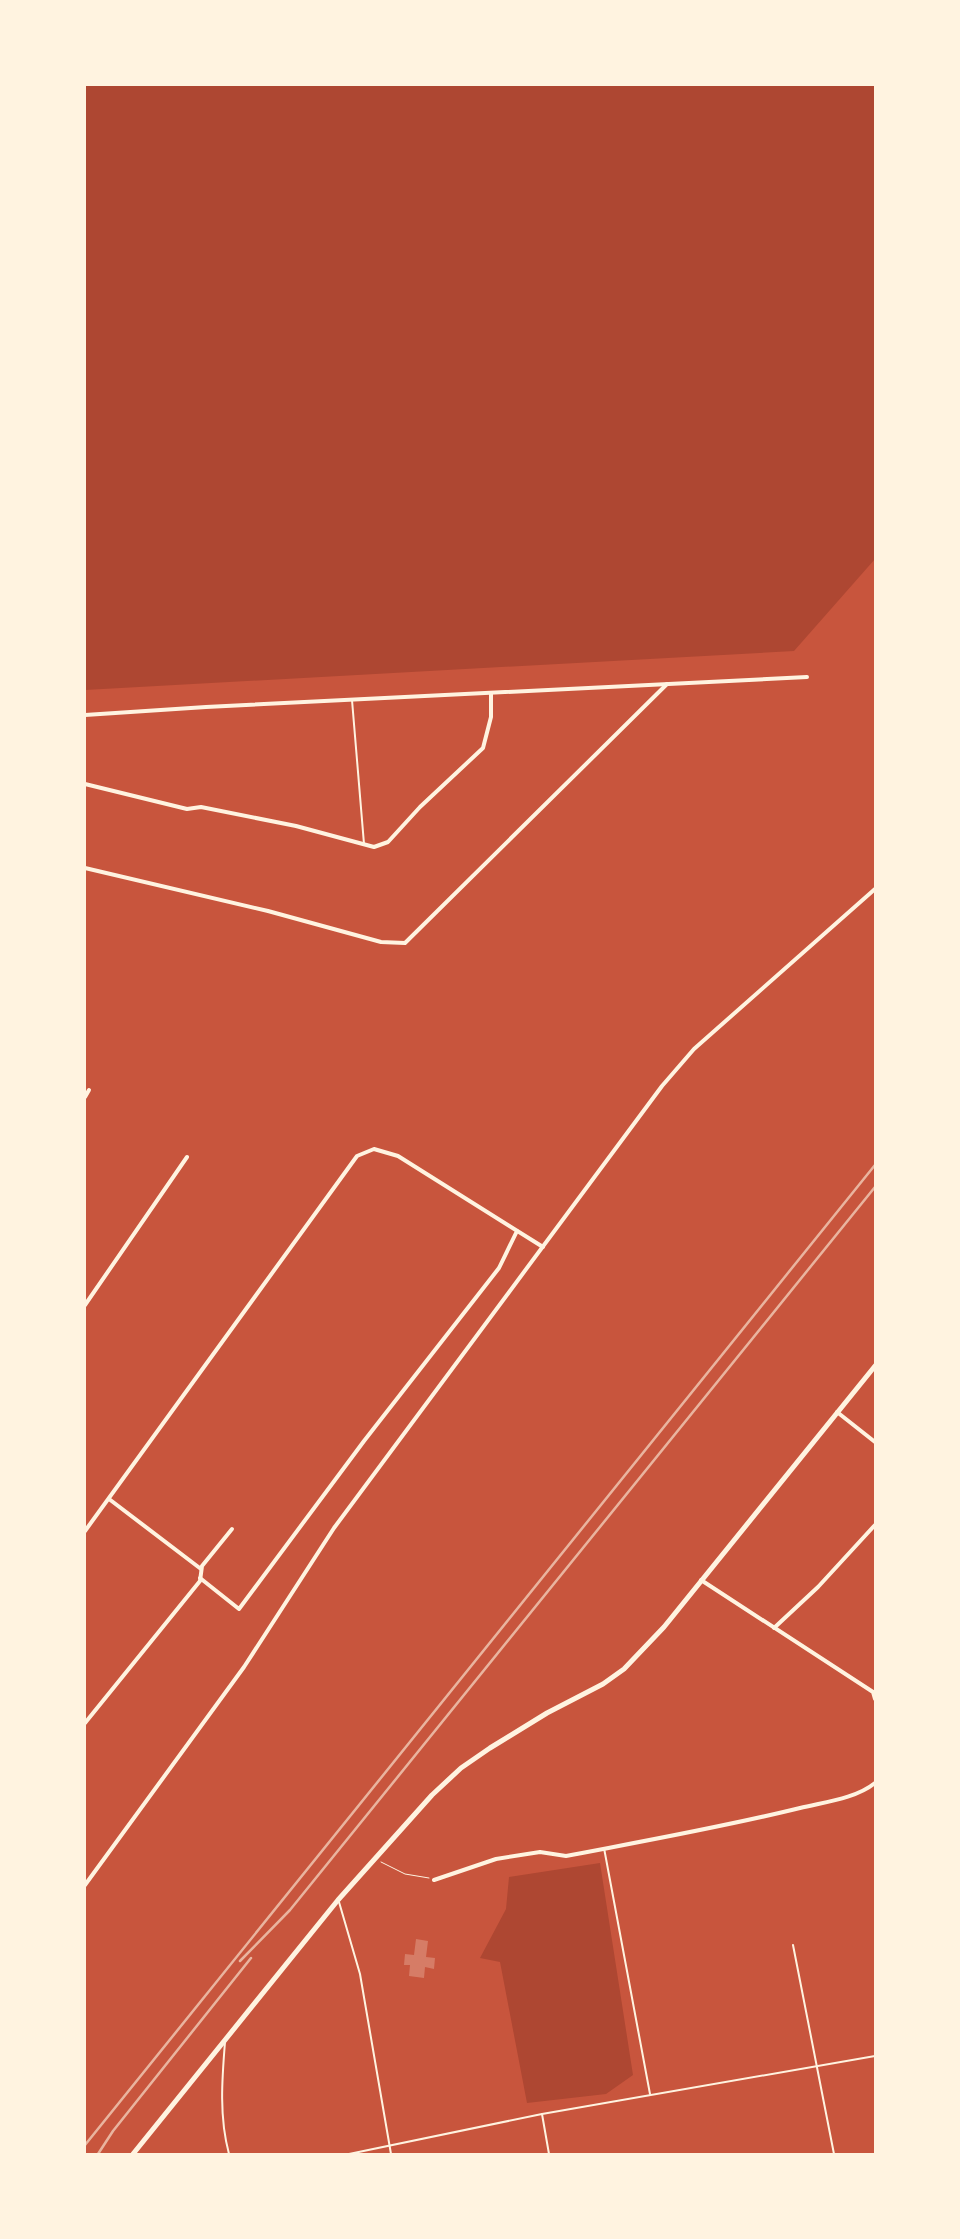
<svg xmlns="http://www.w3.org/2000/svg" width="960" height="2239" font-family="'PT Sans Narrow',sans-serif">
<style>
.green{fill:#ae4732}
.building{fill:#d67c66}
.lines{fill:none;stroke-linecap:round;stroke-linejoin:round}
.path{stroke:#fff3e0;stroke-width:1}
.service{stroke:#fff3e0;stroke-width:2}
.minor{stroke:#fff3e0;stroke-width:4}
.tertiary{stroke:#fff3e0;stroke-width:5}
.rail{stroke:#e9b49f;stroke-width:2.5}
</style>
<rect width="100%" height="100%" fill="#c8553d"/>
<g class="green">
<path d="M 85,85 L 875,85 L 875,559 L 794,651 L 85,690 Z"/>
<path d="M 600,1863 L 633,2075 L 606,2094 L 527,2103 L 500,1962 L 480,1958 L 506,1909 L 509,1877 Z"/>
</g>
<path class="building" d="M 416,1939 L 428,1941 L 426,1957 L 435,1958 L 434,1969 L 425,1967 L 424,1978 L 409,1976 L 410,1965 L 404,1965 L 405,1954 L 414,1955 Z"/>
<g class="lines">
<path class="path" d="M 381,1862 L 405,1874 L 429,1878"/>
<g class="service">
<path d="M 352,700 L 364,844"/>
<path d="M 604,1848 L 650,2094"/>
<path d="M 339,1902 L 360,1974 L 391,2154"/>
<path d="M 793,1945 L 834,2154"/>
<path d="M 225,2042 C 222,2079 219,2117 229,2154"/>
<path d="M 542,2114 L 549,2154"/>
<path d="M 349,2154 L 542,2114 L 875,2056"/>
</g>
<g class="minor">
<path d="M 85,715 L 206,707 L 807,677"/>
<path d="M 85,784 L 187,809 L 201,807 L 296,826 L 374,847 L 388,842 L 420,807 L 483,748 L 491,717 L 491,693"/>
<path d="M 85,868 L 268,911 L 381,942 L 405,943 L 667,684"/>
<path d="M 85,1097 L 89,1090"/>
<path d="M 85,1305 L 187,1157"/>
<path d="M 837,1412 L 875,1442"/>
<path d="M 109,1499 L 201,1569"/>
<path d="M 85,1531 L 357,1156 L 374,1149 L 398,1156 L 543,1247"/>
<path d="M 200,1578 L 239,1609 L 364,1441 L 499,1268 L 517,1231"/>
<path d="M 701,1580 L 873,1692 L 875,1699"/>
<path d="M 774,1628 L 818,1587 L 875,1525"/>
<path d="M 85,1723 L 200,1581 L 202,1566 L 232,1529"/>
<path d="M 434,1880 L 496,1859 L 540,1852 L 566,1856 C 644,1841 723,1827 800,1808 C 824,1802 855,1799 875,1783"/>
<path d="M 85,1885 L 244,1667 L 334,1528 L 662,1086 L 694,1049 L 875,889"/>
</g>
<path class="tertiary" d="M 133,2154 L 338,1900 L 432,1795 L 461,1768 L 490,1748 L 547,1713 L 603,1684 L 624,1669 L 664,1627 L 875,1366"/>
<g class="rail">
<path d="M 240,1961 L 290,1910 L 875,1187"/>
<path d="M 85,2145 L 875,1165"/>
<path d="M 98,2154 L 113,2131 L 251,1958"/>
</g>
</g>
<rect width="960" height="2239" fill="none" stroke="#fff3e0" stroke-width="172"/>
</svg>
